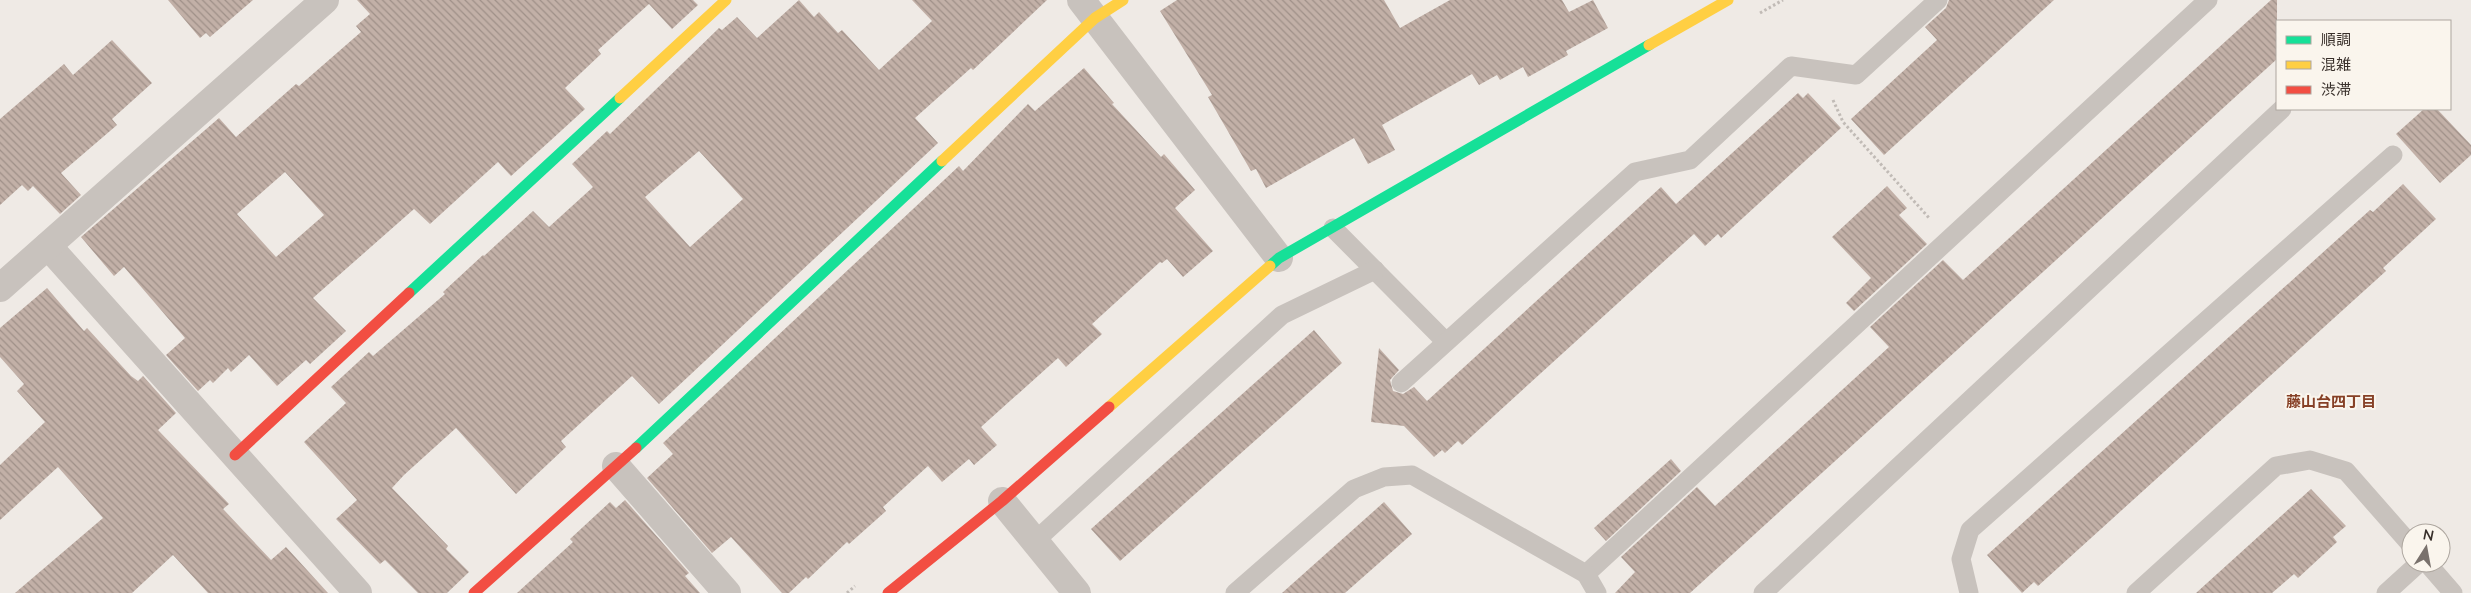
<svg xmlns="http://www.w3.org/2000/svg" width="2471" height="593" font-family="Lato,'Noto Sans JP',sans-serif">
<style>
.building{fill:url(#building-back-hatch);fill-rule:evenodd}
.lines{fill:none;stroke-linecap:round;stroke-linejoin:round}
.path{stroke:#c1bbb6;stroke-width:3;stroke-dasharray:2.5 2.5;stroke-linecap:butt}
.lane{stroke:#c8c2bd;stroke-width:19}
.street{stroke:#c8c2bd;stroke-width:28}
.fast{stroke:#16e098;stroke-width:11}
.slow{stroke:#ffcf43;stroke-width:11}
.jam{stroke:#f24e42;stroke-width:11}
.labels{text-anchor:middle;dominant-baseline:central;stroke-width:4;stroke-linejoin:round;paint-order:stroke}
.neighbourhood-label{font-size:15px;font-weight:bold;fill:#864026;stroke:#faf5ed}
</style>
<defs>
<pattern id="building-back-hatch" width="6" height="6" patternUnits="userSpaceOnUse" patternTransform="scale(1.25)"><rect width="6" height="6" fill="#c2b0a7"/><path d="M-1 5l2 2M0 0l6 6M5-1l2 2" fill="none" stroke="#9f9088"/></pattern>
</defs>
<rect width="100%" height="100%" fill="#efeae5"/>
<g class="building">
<path d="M 168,0 L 253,0 L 210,37 L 206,33 L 200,38 Z"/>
<path d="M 357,0 L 693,0 L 698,5 L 672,29 L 649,4 L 598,50 L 601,54 L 565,88 L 585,109 L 550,141 L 511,176 L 498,162 L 430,224 L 414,209 L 313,298 L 346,331 L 310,364 L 306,360 L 277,386 L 249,355 L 231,372 L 228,368 L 213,383 L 210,380 L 198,391 L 166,355 L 185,338 L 124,267 L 114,276 L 81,237 L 219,118 L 236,137 L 296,84 L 299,86 L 361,32 L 356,26 L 370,14 ZM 285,172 L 324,215 L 276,257 L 237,214 Z"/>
<path d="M 799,0 L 814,17 L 819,12 L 838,33 L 842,30 L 879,70 L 932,21 L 912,0 L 1047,0 L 973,70 L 971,68 L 915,118 L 938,143 L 659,404 L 632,376 L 561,441 L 566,447 L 516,494 L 456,428 L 404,475 L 392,488 L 448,546 L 446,549 L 469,572 L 447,593 L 418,593 L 385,560 L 380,564 L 336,519 L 357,500 L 304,442 L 346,403 L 331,387 L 369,352 L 373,356 L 445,294 L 443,292 L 483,255 L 484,256 L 533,211 L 549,227 L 593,187 L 572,164 L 607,131 L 610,134 L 719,28 L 722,30 L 737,17 L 757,38 ZM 699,151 L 743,199 L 690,247 L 645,197 Z"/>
<path d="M 1177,0 L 1384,0 L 1400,28 L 1450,0 L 1562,0 L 1569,12 L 1593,0 L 1608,28 L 1566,51 L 1568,55 L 1528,77 L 1523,67 L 1500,80 L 1497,75 L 1479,85 L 1472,74 L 1382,125 L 1395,150 L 1368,164 L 1354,138 L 1266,188 L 1256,169 L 1251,171 L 1208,97 L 1212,95 L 1160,11 Z"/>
<path d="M 1949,0 L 2054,0 L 1884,155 L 1851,119 L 1937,40 L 1925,27 L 1946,8 Z"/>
<path d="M 2271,0 L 2277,0 L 2277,59 L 1690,593 L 1615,593 L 1635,572 L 1621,557 L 1697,487 L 1715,506 L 1889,347 L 1870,327 L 1943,260 L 1963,280 Z"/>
<path d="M 112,40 L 152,83 L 112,119 L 117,125 L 61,173 L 81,195 L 60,214 L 33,186 L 28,191 L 22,185 L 0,205 L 0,119 L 64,64 L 73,75 Z"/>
<path d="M 1084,68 L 1114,103 L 1112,104 L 1161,157 L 1164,154 L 1195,190 L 1175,208 L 1213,251 L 1183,277 L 1167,259 L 1162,263 L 1160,262 L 1092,324 L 1102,334 L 1066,367 L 1058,358 L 981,427 L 997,445 L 974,465 L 969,459 L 942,482 L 928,466 L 883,507 L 886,511 L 849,544 L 847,542 L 808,579 L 806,577 L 789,593 L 782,593 L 731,537 L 712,553 L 647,478 L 673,454 L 663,443 L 959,166 L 963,171 L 1028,104 L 1035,111 Z"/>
<path d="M 1798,93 L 1803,98 L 1808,93 L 1841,128 L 1721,238 L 1718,234 L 1705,246 L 1694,234 L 1462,445 L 1458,441 L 1445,453 L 1442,450 L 1434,457 L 1404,426 L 1371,422 L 1379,348 L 1399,370 L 1390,380 L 1393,391 L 1403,394 L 1414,387 L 1427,401 L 1661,187 L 1676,204 Z"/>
<path d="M 2424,109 L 2437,109 L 2471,145 L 2471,155 L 2440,183 L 2396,134 Z"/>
<path d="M 2403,184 L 2436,219 L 2383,268 L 2386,271 L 2080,548 L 2038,586 L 2034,582 L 2022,593 L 1987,555 L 2370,210 L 2373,212 Z"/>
<path d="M 1887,186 L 1907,208 L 1899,215 L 1927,244 L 1854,311 L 1846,303 L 1871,278 L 1832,237 Z"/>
<path d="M 47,288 L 84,331 L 87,328 L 131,376 L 138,381 L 143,376 L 176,413 L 158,430 L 229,504 L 223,509 L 271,560 L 286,547 L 328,593 L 208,593 L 173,555 L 132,593 L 15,593 L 103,518 L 58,467 L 0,520 L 0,465 L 45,422 L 17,391 L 24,384 L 0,357 L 0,328 Z"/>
<path d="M 1314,330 L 1342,363 L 1120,561 L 1091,529 Z"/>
<path d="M 1671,459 L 1681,471 L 1606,541 L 1594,528 Z"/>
<path d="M 2311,489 L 2346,526 L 2333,537 L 2337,542 L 2298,578 L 2294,574 L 2272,593 L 2196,593 Z"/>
<path d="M 625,500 L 689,573 L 685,576 L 700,593 L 517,593 L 573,542 L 570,539 L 610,502 L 616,508 Z"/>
<path d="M 1384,502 L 1412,534 L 1345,593 L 1282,593 Z"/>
</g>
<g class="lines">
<g class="path">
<path d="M 1760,13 L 1783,0"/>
<path d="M 1833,100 L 1843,122 L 1930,219"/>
<path d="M 847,593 L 855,586"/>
</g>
<g class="lane">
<path d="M 1333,228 L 1446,342"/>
<path d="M 1401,383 L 1635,172 L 1690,160 L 1791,66 L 1856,75 L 1938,0"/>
<path d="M 1035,541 L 1282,315 L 1375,270"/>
<path d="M 2427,563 L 2453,593"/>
<path d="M 1586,574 L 2208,0"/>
<path d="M 1235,593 L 1354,489 L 1384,477 L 1412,475 L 1586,574 L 1597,593"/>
<path d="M 1763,593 L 2282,109"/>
<path d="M 1969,593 L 1961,559 L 1970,530 L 2393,155"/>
<path d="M 2136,593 L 2276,466 L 2310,460 L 2346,471 L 2411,545"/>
<path d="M 2386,593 L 2419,563"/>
</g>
<g class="street">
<path d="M 1081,0 L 1279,258"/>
<path d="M 48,246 L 358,593"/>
<path d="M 0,288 L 325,0"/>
<path d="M 616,466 L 727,593"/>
<path d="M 1002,501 L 1077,593"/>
</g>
<g class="fast">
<path d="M 1270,266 L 1279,258 L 1649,45"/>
<path d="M 409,293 L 620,98"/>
<path d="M 636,448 L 942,161"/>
</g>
<g class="slow">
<path d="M 1649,45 L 1728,0"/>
<path d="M 620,98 L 726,0"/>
<path d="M 942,161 L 1095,18 L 1123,0"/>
<path d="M 1109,407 L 1270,266"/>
</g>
<g class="jam">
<path d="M 235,455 L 409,293"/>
<path d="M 474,593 L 636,448"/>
<path d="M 888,593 L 1002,501 L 1109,407"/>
</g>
</g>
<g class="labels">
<g class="neighbourhood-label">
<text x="2331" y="401">藤山台四丁目</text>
</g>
</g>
<rect x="2276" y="20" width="175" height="90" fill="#faf5ed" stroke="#ada69f"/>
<rect x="2286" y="36" width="25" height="8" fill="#16e098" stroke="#ada69f"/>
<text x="2321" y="45" font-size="15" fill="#39302b">順調</text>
<rect x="2286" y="61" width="25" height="8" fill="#ffcf43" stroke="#ada69f"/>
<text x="2321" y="70" font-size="15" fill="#39302b">混雑</text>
<rect x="2286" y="86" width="25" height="8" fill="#f24e42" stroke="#ada69f"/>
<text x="2321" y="95" font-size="15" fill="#39302b">渋滞</text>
<g transform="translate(2426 548) rotate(11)"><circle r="24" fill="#faf5ed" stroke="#ada69f"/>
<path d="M0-4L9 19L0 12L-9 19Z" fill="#79716c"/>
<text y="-8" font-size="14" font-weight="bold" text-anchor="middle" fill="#39302b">N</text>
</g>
</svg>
